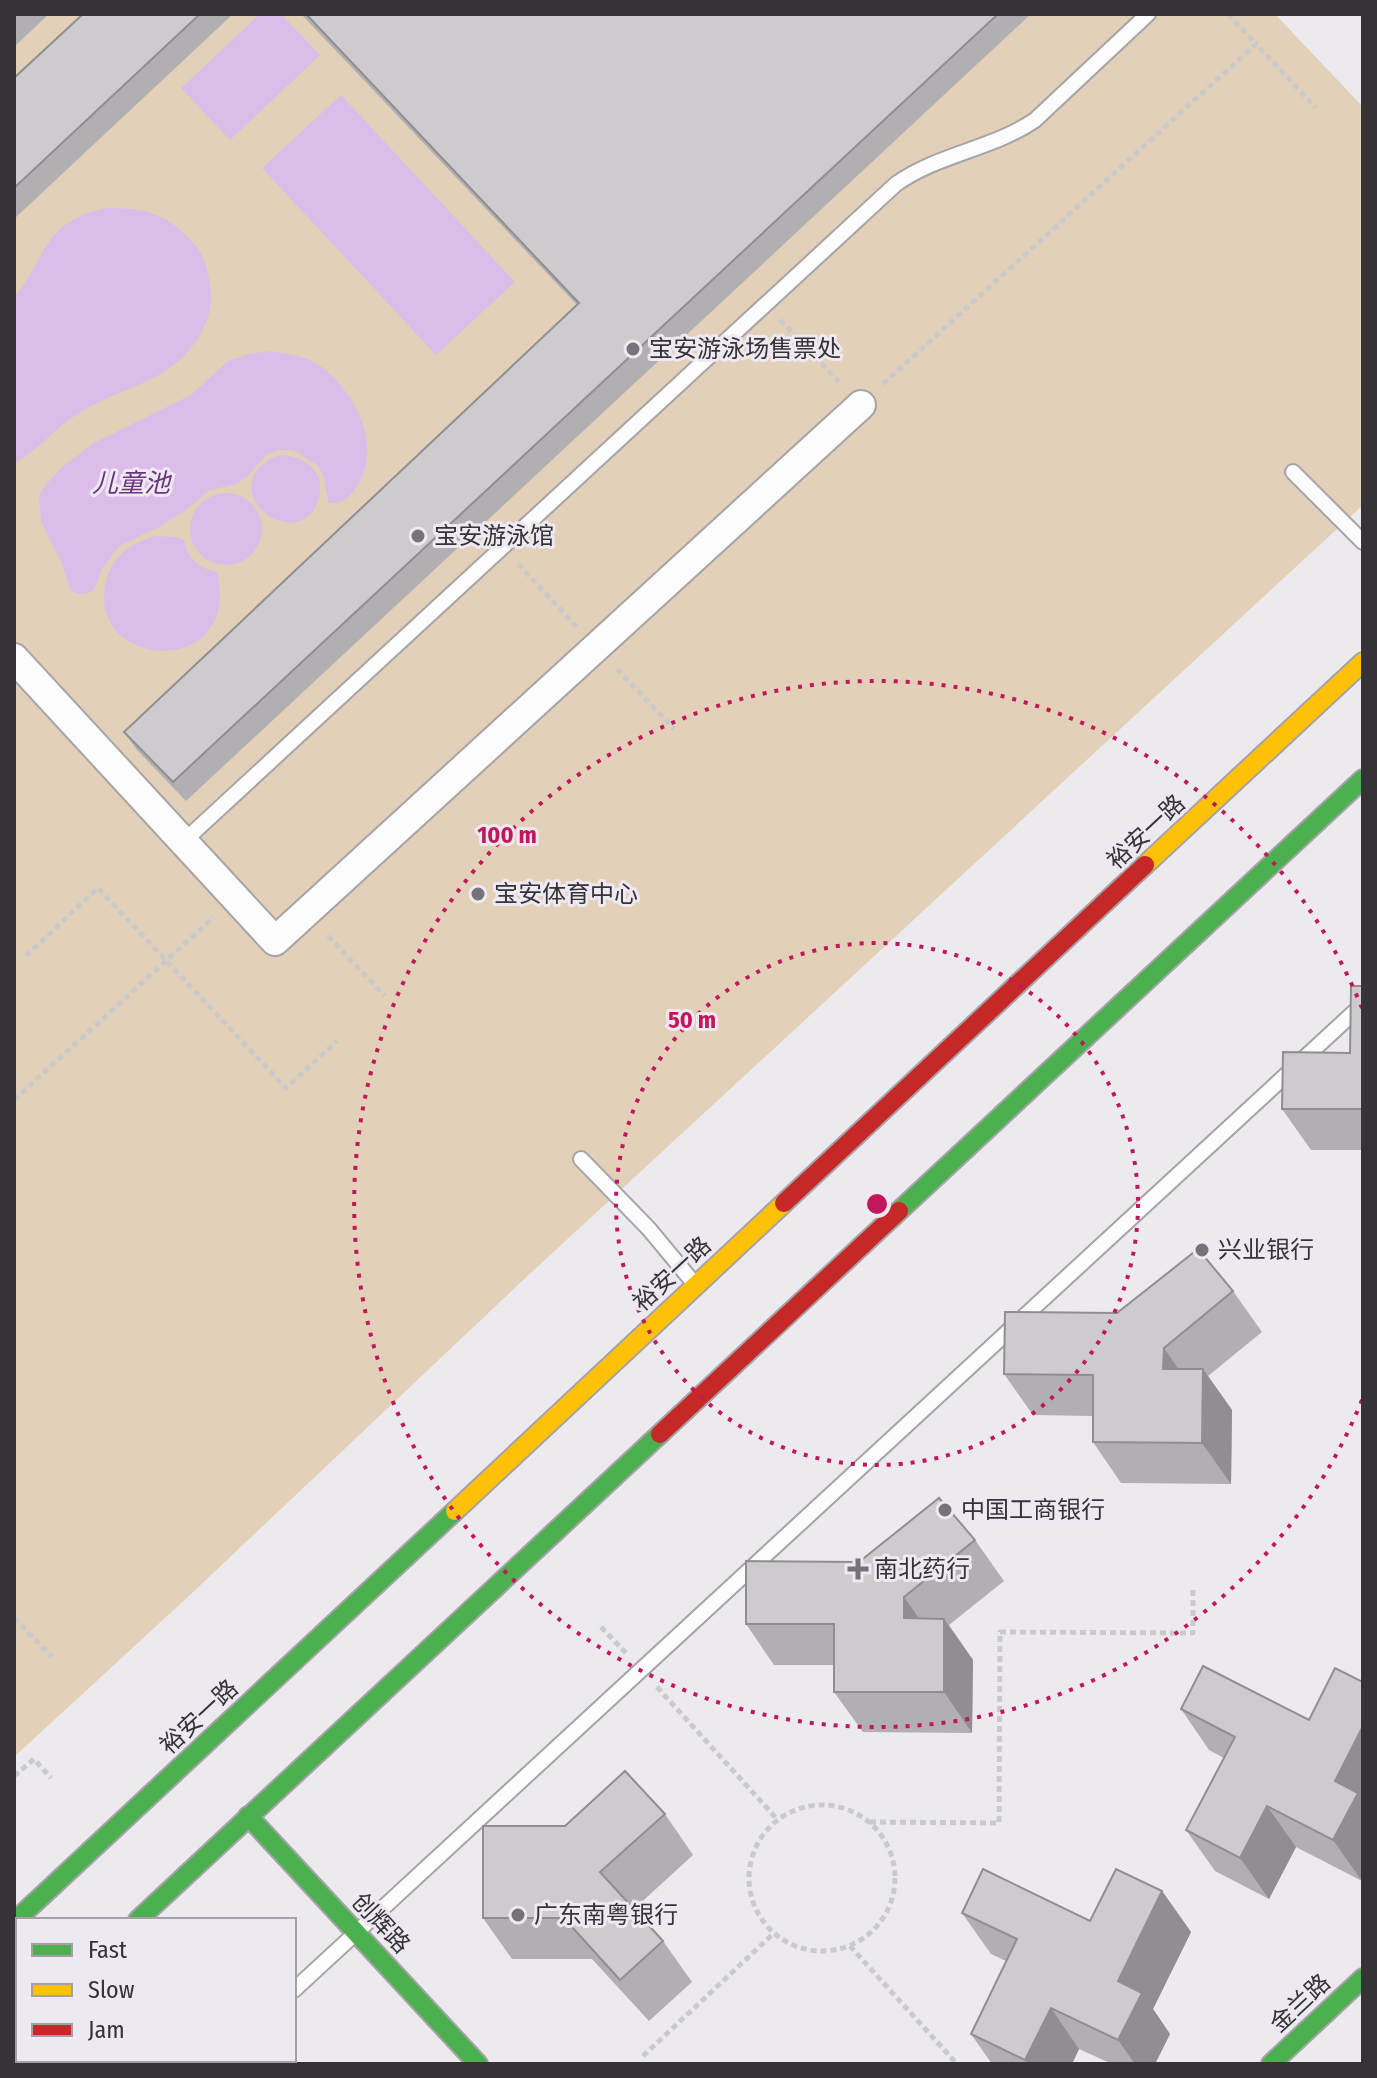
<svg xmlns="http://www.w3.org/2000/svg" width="1377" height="2078" font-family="'Fira Sans Condensed','Noto Sans SC',sans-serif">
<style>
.green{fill:#e3d0b9}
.water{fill:#dcbce9}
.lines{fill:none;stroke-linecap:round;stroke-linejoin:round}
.lane-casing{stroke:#a6a3a7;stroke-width:18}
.street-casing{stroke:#a6a3a7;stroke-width:32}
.fast-casing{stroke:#a6a3a7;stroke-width:22}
.slow-casing{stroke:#a6a3a7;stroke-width:22}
.jam-casing{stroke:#a6a3a7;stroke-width:22}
.path{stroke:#cbcacb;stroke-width:5;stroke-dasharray:6 4;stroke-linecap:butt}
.lane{stroke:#fcfcfd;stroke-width:14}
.street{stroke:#fcfcfd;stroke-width:28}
.fast{stroke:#4caf50;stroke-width:18}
.slow{stroke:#ffc107;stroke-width:18}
.jam{stroke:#c62828;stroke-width:18}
.wall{fill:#b1afb2}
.shaded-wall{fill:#908e91}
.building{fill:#cecbcf;stroke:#908e91;stroke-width:2}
.ring{fill:none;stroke:#c2185b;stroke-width:4;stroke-dasharray:4 8}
.poi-dot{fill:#757377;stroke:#eee8f1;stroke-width:3}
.labels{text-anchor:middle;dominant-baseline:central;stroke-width:6;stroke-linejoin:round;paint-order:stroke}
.poi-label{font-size:24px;fill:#353336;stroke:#eee8f1;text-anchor:start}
.street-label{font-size:24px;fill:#353336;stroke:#eee8f1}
.water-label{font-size:26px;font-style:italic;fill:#69357e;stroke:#eee8f1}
.centre{fill:#c2185b;stroke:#eee8f1;stroke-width:4}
.ring-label{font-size:24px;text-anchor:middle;font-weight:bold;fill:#c2185b;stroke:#eee8f1;stroke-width:6;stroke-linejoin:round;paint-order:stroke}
</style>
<rect width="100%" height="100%" fill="#edeaef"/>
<path class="green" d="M 14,14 L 1275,14 L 1363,107 L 1363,505 L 520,1283 L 190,1595 L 14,1757 Z"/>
<g class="water">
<path d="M 260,14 L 281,14 L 320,55 L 230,140 L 181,88 Z"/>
<path d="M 341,95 L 515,282 L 436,355 L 262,168 Z"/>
<path d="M 105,208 C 147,208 168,213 196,246 C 206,259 209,276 211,292 C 212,306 208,320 201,333 C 172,385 121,385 76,415 C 54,429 37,451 14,464 L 14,298 C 49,254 41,224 105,208 Z"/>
<path d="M 270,351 C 287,354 309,356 323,368 C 357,395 384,449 355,489 C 348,498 341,505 329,503 L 323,474 L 317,465 L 293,450 L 278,450 L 266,455 L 248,476 L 236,484 L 210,490 L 187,509 L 159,527 L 119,546 L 102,569 L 94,590 C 85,595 79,596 70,590 L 62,564 L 41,521 L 39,495 L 45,486 L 61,468 L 94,443 L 191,395 L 228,361 L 248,354 Z"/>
<path d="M 279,455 C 302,455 326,470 319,497 C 302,562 204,487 279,455 Z"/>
<circle cx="226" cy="529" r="36"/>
<path d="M 156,536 L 176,537 L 184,540 C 187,559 199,568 217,572 C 243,682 81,670 107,578 C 114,554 132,543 156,536 Z"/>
</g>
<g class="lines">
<defs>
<g id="lane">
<path d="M 1293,472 L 1363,542"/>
<path d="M 183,842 L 896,184 C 938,154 993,149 1035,120 L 1148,14"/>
<path d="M 581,1159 L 649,1229 L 693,1282"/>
<path d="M 294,1990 L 1363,1004"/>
<path d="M 216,2064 L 220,2060"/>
</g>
<path id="street" d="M 14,658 L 275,941 L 861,405"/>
<g id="fast">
<path d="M 899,1211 L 1363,779"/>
<path d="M 248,1816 L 478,2064"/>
<path d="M 138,1920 L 660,1434"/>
<path d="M 14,1922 L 455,1511"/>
<path d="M 1271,2064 L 1363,1978"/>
</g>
<g id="slow">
<path d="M 1145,865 L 1363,662"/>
<path d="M 455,1511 L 784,1203"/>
<path d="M 14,2039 L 18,2035"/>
</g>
<g id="jam">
<path d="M 784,1203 L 1145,865"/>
<path d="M 660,1434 L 899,1211"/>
</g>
</defs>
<use href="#lane" class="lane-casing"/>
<use href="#street" class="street-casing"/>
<use href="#fast" class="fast-casing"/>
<use href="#slow" class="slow-casing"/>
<use href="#jam" class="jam-casing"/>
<g class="path">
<path d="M 1228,14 L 1256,44"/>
<path d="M 780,320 L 839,382"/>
<path d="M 883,384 L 1256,44 L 1316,108"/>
<path d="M 518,564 L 577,627"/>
<path d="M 617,669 L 674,729"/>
<path d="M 328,936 L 385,996"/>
<path d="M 26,956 L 98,888 L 286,1088 L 337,1041"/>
<path d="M 14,1100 L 214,917"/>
<path d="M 14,1618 L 52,1657"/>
<path d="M 601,1627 L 626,1653"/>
<path d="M 657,1687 L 777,1819"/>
<path d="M 14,1776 L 34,1759 L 51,1778"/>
<circle cx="822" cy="1878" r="73"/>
<path d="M 870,1822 L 999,1823 L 1000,1632 L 1193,1633 L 1193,1587"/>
<path d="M 850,1946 L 957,2064"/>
<path d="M 643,2056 L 774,1933"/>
<path d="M 135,2060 L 139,2064"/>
<path d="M 148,2064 L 152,2060"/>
</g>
<use href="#lane" class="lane"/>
<use href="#street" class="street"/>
<use href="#fast" class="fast"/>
<use href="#slow" class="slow"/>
<use href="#jam" class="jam"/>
</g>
<g class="wall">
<path d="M 14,14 L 49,14 L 14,47 Z"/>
<path d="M 83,14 L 233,14 L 14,219 L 14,78 Z"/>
<path d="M 301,14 L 1031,14 L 186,801 L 137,750 L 124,732 L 577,305 Z"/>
<path d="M 1363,986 L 1363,1150 L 1311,1150 L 1282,1109 L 1350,1053 Z"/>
<path d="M 1233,1291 L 1262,1332 L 1208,1376 L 1232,1410 L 1231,1484 L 1121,1483 L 1093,1442 L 1093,1416 L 1033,1415 L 1004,1374 L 1117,1313 Z"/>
<path d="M 975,1540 L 1004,1581 L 949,1625 L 973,1660 L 972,1733 L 863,1732 L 834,1692 L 834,1665 L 774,1665 L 746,1624 L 859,1562 Z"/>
<path d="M 1363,1682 L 1362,1881 L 1296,1847 L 1269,1899 L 1215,1871 L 1186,1830 L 1224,1758 L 1209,1750 L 1181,1709 L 1309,1720 Z"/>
<path d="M 665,1814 L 693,1855 L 634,1909 L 663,1941 L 692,1982 L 649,2021 L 592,1959 L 512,1959 L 483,1918 L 565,1826 Z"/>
<path d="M 1162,1891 L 1191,1932 L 1153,2009 L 1170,2034 L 1155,2064 L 1112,2064 L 1079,2049 L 1072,2064 L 992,2064 L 971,2034 L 1006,1961 L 991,1954 L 962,1913 L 1090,1921 Z"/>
</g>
<g class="shaded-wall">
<path d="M 1164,1348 L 1192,1389 L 1163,1369 Z"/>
<path d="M 1203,1369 L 1232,1410 L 1231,1484 L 1202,1443 Z"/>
<path d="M 904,1597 L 933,1638 L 904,1618 Z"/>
<path d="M 944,1619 L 973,1660 L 972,1733 L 944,1692 Z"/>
<path d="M 1363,1726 L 1363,1879 L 1362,1881 L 1333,1840 L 1335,1781 Z"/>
<path d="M 1267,1806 L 1296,1847 L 1269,1899 L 1240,1858 Z"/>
<path d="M 1162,1891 L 1191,1932 L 1153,2009 L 1170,2034 L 1155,2064 L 1135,2064 L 1118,2040 L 1118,1981 Z"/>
<path d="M 1051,2008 L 1079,2049 L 1072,2064 L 1028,2064 L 1025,2060 Z"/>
</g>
<g class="building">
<path d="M 83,14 L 200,14 L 14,188 L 14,78 Z"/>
<path d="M 306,14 L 998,14 L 173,782 L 124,732 L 579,303 Z"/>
<path d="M 1351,986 L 1363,986 L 1363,1109 L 1282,1109 L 1283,1052 L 1350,1053 Z"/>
<path d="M 1198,1249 L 1233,1291 L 1164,1348 L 1163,1369 L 1203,1369 L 1202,1443 L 1093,1442 L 1093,1375 L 1004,1374 L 1005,1312 L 1117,1313 Z"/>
<path d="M 939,1498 L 975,1540 L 904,1597 L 904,1618 L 944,1619 L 944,1692 L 834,1692 L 834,1624 L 746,1624 L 746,1561 L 859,1562 Z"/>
<path d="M 1203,1666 L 1309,1720 L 1335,1668 L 1363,1682 L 1363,1726 L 1335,1781 L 1358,1793 L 1333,1840 L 1267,1806 L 1240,1858 L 1186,1830 L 1235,1737 L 1181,1709 Z"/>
<path d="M 625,1771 L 665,1814 L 600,1872 L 663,1941 L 620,1980 L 564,1918 L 483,1918 L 483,1826 L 565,1826 Z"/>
<path d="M 983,1869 L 1090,1921 L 1116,1869 L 1162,1891 L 1118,1981 L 1142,1993 L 1118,2040 L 1051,2008 L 1025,2060 L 971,2034 L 1017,1939 L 962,1913 Z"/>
</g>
<g class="ring">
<circle cx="877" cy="1204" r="261"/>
<path d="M1362 1400A523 523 0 1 1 1362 1008"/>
</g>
<g class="poi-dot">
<circle cx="633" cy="349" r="8"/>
<circle cx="418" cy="536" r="8"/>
<circle cx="478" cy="894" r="8"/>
<circle cx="1202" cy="1250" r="8"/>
<circle cx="945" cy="1510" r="8"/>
<path d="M854 1557h8v8h8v8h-8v8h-8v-8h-8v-8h8z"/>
<circle cx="518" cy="1915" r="8"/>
</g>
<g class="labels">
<g class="poi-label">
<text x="649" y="349">宝安游泳场售票处</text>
<text x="434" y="536">宝安游泳馆</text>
<text x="494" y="894">宝安体育中心</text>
<text x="1218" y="1250">兴业银行</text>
<text x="961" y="1510">中国工商银行</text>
<text x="874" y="1569">南北药行</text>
<text x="534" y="1915">广东南粤银行</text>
</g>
<g class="street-label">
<text transform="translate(1146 832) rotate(-43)">裕安一路</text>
<text transform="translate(672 1274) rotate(-43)">裕安一路</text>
<text transform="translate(199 1717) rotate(-43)">裕安一路</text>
<text transform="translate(381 1923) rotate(47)">创辉路</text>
<text transform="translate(1300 2003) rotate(-43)">金兰路</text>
</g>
<g class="water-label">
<text x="131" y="483">儿童池</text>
</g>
</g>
<circle cx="877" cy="1204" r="12" class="centre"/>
<g class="ring-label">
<text x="507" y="843">100 m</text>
<text x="692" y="1028">50 m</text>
</g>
<rect width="1377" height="2078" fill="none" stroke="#353336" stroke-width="32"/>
<rect x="16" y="1918" width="280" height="144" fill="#eee8f1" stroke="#a4a0a6" stroke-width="2"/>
<rect x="32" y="1944" width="40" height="12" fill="#4caf50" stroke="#a4a0a6" stroke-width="2"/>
<text x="88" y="1958" font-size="24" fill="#353336">Fast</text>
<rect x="32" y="1984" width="40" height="12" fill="#ffc107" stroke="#a4a0a6" stroke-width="2"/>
<text x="88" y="1998" font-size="24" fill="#353336">Slow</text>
<rect x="32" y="2024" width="40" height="12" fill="#c62828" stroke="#a4a0a6" stroke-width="2"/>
<text x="88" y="2038" font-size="24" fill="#353336">Jam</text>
</svg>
